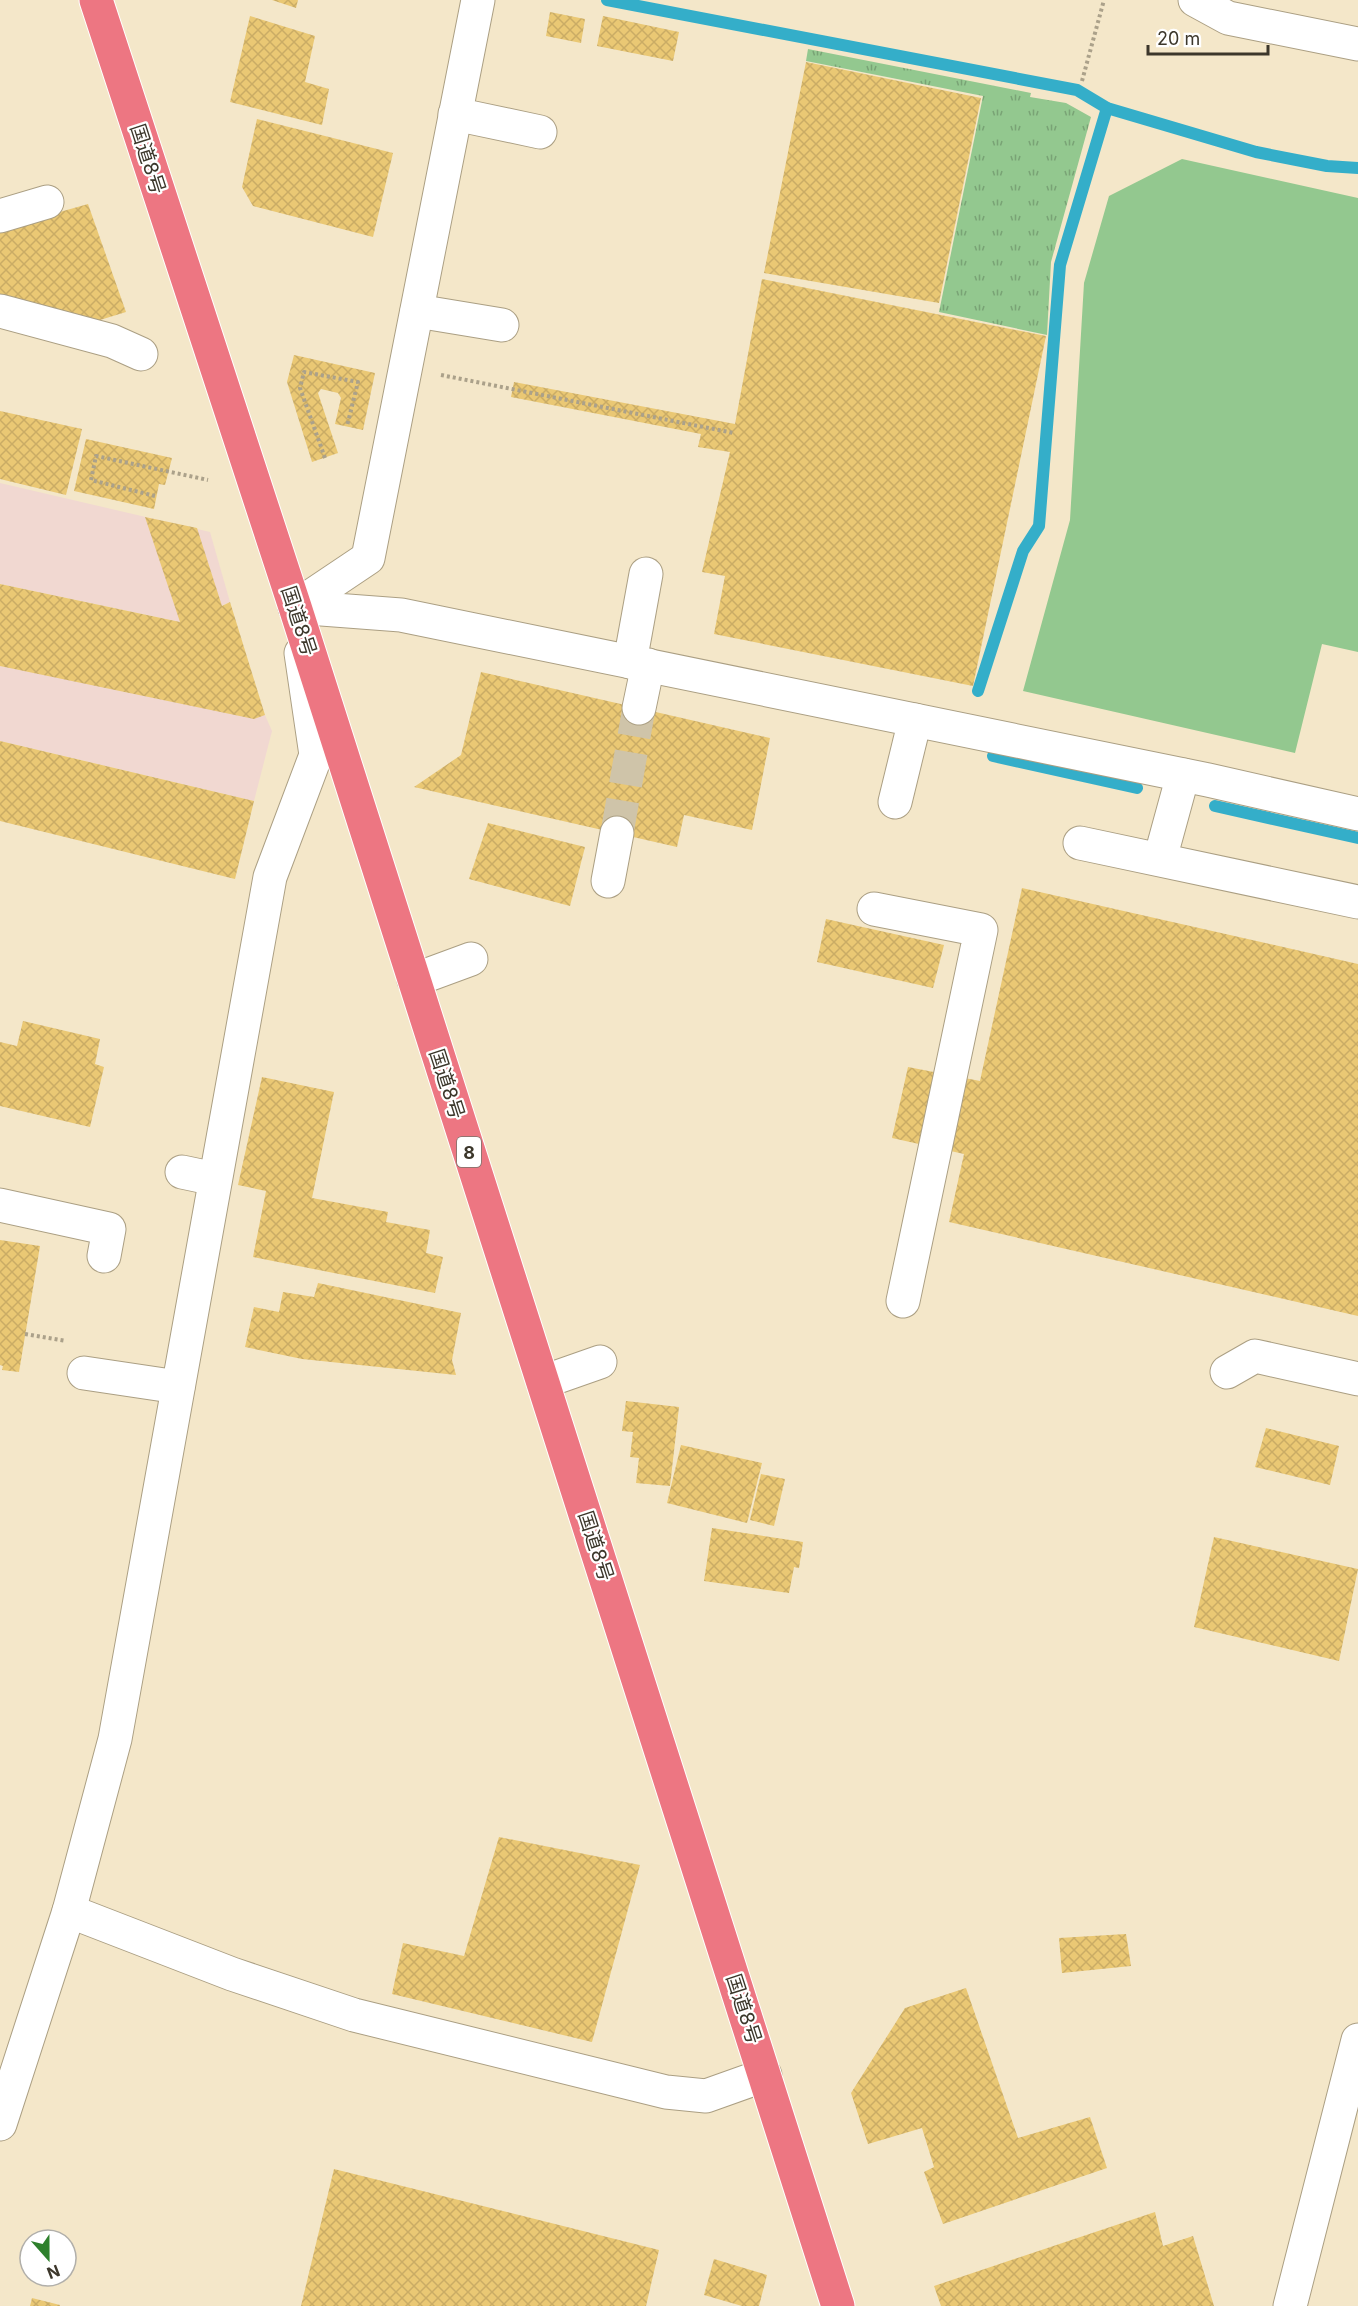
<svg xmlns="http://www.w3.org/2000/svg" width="1358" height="2306" font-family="Inter,'Noto Sans JP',sans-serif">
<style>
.commercial{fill:#f1d8d1}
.grass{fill:url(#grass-tufts)}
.pitch{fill:#93c88f}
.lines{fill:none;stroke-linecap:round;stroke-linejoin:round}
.stream{stroke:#34aec9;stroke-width:12}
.building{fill:url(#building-cross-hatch)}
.minor-tunnel{stroke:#cfc4a9;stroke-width:33;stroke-dasharray:33 16;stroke-linecap:butt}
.minor-casing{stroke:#ab9f83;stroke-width:35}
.highway-casing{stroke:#fff;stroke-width:35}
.path{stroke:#aba18a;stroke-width:4;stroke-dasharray:3 3;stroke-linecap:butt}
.minor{stroke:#fff;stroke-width:33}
.highway{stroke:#ed7682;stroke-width:33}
.labels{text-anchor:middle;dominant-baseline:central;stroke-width:4.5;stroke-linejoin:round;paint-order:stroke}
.shield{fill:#fff;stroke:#76736b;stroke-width:1.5}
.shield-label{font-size:18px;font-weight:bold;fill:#3c372b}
.street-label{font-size:20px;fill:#3c372b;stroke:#fff}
</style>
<defs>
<pattern id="grass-tufts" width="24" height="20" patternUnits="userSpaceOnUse" patternTransform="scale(1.5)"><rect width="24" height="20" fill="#93c88f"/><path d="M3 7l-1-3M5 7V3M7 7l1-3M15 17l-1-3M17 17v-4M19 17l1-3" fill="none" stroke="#79a375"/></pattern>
<pattern id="building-cross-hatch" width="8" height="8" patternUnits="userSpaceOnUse" patternTransform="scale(1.5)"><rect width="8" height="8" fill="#eac874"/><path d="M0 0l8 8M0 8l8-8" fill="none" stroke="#caac65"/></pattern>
</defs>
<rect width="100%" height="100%" fill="#f4e7c9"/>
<g class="commercial">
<path d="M 0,483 L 210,532 L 230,602 L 180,622 L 0,584 Z"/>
<path d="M 0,666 L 265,715 L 272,731 L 254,801 L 0,741 Z"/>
</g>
<path class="grass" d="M 808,49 L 1031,93 L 1030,97 L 1066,103 L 1091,117 L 1051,262 L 1047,335 L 939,312 L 983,96 L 806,61 Z"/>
<path class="pitch" d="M 1182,159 L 1358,198 L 1358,652 L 1322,644 L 1295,753 L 1023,691 L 1070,520 L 1084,283 L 1109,196 Z"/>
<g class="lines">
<g class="stream">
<path d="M 607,0 L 1077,90 L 1107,108 L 1256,152 L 1327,166 L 1358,168"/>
<path d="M 978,691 L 1023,551 L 1039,526 L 1060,265 L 1107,108"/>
<path d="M 993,756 L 1137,788"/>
<path d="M 1215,806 L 1358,838"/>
</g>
</g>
<g class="building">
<path d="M 272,0 L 298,0 L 296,8 Z"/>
<path d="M 550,12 L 585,19 L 581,43 L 546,36 Z"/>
<path d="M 250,16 L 315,36 L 305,82 L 329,89 L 322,125 L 230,102 Z"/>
<path d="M 603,16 L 679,32 L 673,61 L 597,46 Z"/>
<path d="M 806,62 L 981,98 L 939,303 L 764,273 Z"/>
<path d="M 257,119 L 393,153 L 373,237 L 253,206 L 242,187 Z"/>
<path d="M 88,204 L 126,312 L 87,324 L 0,305 L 0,229 Z"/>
<path d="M 762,279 L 1046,336 L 973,686 L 714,634 L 725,576 L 702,572 L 730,452 L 698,447 L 701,434 L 511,397 L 514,382 L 735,424 Z"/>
<path d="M 294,355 L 375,373 L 363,430 L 335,424 L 341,398 L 338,393 L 321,389 L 318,393 L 338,453 L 312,462 L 287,382 Z"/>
<path d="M 0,411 L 82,429 L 66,495 L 0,479 Z"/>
<path d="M 86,439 L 172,458 L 165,485 L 159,484 L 154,509 L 74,491 Z"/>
<path d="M 145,517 L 197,528 L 222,606 L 230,602 L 265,715 L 254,719 L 0,666 L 0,584 L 180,622 Z"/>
<path d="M 481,672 L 770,738 L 752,830 L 684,815 L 677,847 L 414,787 L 461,755 Z"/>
<path d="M 0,741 L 254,801 L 235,879 L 0,821 Z"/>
<path d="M 488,823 L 585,847 L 570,906 L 469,879 Z"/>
<path d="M 1022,888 L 1358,964 L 1358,1316 L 949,1222 L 964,1154 L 892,1138 L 908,1067 L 980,1081 Z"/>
<path d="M 826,919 L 944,945 L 933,988 L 817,962 Z"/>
<path d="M 23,1021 L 100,1039 L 95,1064 L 104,1067 L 90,1127 L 0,1106 L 0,1042 L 17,1046 Z"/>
<path d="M 262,1077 L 334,1092 L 312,1198 L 388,1212 L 386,1222 L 430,1230 L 426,1253 L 443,1257 L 435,1293 L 253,1257 L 266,1191 L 238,1185 Z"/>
<path d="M 0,1240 L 40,1246 L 19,1372 L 2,1370 L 3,1366 L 0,1365 Z"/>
<path d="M 318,1283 L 461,1313 L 452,1360 L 456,1375 L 302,1359 L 245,1347 L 254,1307 L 279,1312 L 283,1292 L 314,1297 Z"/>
<path d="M 626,1401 L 679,1407 L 670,1486 L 636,1483 L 639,1458 L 630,1457 L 633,1432 L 622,1431 Z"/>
<path d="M 1266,1428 L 1339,1446 L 1330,1485 L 1255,1467 Z"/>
<path d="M 681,1445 L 762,1463 L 747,1523 L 667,1503 Z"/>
<path d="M 761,1474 L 785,1479 L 774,1526 L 750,1520 Z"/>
<path d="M 712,1528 L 803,1542 L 799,1568 L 794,1567 L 789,1593 L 704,1581 Z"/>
<path d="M 1214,1537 L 1358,1569 L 1339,1661 L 1194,1627 Z"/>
<path d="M 499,1837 L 640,1865 L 592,2042 L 392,1994 L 403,1943 L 464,1956 Z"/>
<path d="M 1126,1934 L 1131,1966 L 1062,1973 L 1059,1938 Z"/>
<path d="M 966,1988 L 1018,2138 L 1090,2117 L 1107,2168 L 943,2224 L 924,2172 L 934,2167 L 922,2128 L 868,2144 L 851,2093 L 905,2008 Z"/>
<path d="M 334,2169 L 659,2250 L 646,2306 L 301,2306 Z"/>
<path d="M 1155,2212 L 1163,2246 L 1193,2236 L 1214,2306 L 941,2306 L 934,2286 Z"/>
<path d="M 714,2259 L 767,2275 L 759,2306 L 742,2306 L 704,2295 Z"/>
<path d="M 32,2298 L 60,2305 L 60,2306 L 30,2306 Z"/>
</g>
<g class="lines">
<path class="minor-tunnel" d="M 617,833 L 639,708"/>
<defs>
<g id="minor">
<path d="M 1195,0 L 1228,18 L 1358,44"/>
<path d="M 455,114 L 540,132"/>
<path d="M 0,216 L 47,202"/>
<path d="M 0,311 L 112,341 L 141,354"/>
<path d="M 417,311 L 502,325"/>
<path d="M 295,607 L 401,615 L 1208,780 L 1358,814"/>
<path d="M 295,607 L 368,558 L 478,0"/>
<path d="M 630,662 L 646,574"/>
<path d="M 639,708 L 648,665"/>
<path d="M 895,802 L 915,720"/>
<path d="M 1080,843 L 1358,902"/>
<path d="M 1160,859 L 1183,775"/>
<path d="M 608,881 L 617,833"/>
<path d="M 874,909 L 981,930 L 903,1301"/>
<path d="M 414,980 L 471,959"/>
<path d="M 182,1172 L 215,1179"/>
<path d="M 0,1205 L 109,1229 L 104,1256"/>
<path d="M 1227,1372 L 1255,1356 L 1358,1379"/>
<path d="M 84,1373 L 178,1387"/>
<path d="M 543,1382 L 600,1362"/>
<path d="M 69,1911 L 232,1974 L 354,2015 L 666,2092 L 706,2096 L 765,2075"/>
<path d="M 0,2124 L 69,1911 L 115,1739 L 270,877 L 316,755 L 301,653"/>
<path d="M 1290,2306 L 1358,2040"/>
</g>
<path id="highway" d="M 96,0 L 295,607 L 838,2306"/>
</defs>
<use href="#minor" class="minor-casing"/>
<use href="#highway" class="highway-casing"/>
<g class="path">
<path d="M 1082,81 L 1104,0"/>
<path d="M 441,375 L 734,433"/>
<path d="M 325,458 L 300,388 L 304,372 L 358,382 L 347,426"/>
<path d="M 155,496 L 91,480 L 96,456 L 208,480"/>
<path d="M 25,1334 L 66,1341"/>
</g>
<use href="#minor" class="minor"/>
<use href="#highway" class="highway"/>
</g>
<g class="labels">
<rect class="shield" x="457" y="1137" width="24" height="30" rx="4.5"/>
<g class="shield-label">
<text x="469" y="1152">8</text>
</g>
<g class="street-label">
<text transform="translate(148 159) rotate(72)">国道8号</text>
<text transform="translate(299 621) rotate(72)">国道8号</text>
<text transform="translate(447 1084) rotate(72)">国道8号</text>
<text transform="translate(596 1546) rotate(72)">国道8号</text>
<text transform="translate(744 2009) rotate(72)">国道8号</text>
</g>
</g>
<g transform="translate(48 2258) rotate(159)"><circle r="28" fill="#ffffff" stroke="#b1afaa" stroke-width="1.5"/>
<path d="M0-4.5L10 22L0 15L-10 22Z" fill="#2e802c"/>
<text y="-9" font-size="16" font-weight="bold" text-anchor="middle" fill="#3c372b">N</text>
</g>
<path d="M1148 45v9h120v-9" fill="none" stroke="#3c372b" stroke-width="3"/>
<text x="1157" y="45" font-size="18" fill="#3c372b" stroke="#ffffff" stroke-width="4.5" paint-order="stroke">20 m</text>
</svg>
